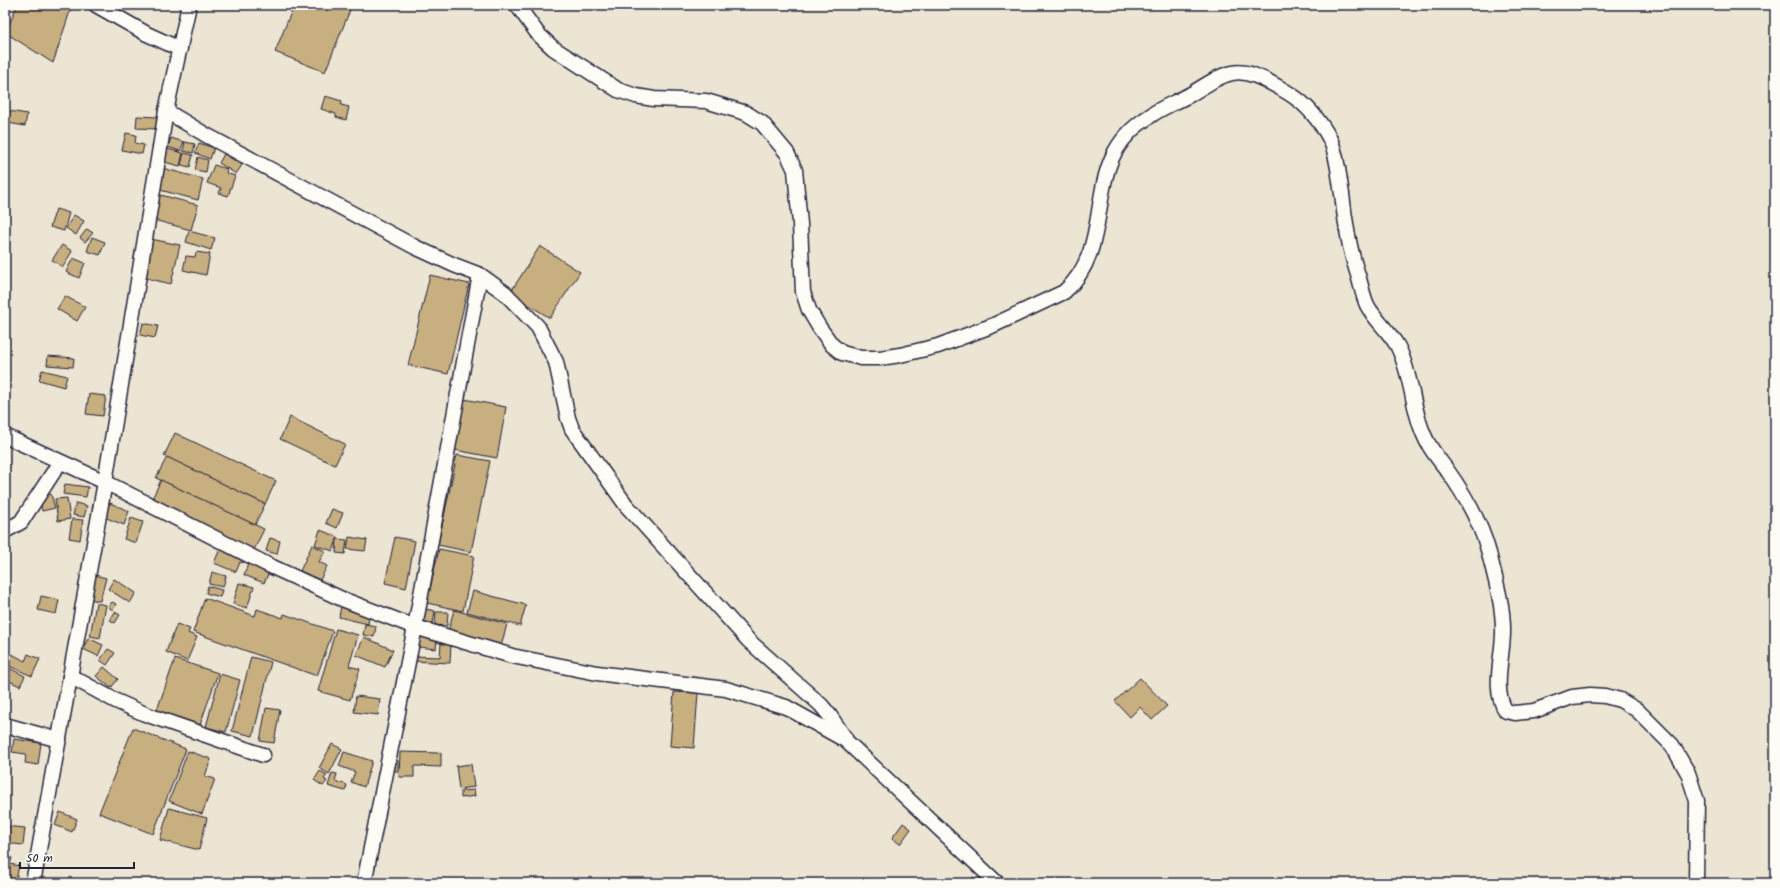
<svg xmlns="http://www.w3.org/2000/svg" width="1780" height="888" font-family="Kalam,sans-serif">
<style>
.building{fill:#c8af7f;stroke:#22223b}
.lines{fill:none;stroke-linecap:round;stroke-linejoin:round}
.street-casing{stroke:#22223b;stroke-width:17}
.street{stroke:#fdfcf7;stroke-width:14}
</style>
<rect width="100%" height="100%" fill="#ede5d3"/>
<filter id="ink" filterUnits="userSpaceOnUse"><feTurbulence type="fractalNoise" baseFrequency=".025" numOctaves="2"/><feDisplacementMap in="SourceGraphic" scale="8" xChannelSelector="R" yChannelSelector="G"/><feConvolveMatrix kernelMatrix="1 2 1 2 8 2 1 2 1" color-interpolation-filters="sRGB"/></filter>
<g filter="url(#ink)">
<g class="building">
<path d="M 5,5 L 12,5 L 5,24 Z"/>
<path d="M 17,5 L 72,5 L 53,63 L 6,33 Z"/>
<path d="M 294,5 L 352,5 L 325,72 L 275,52 Z"/>
<path d="M 325,96 L 342,101 L 341,105 L 349,107 L 346,120 L 336,117 L 336,114 L 321,109 Z"/>
<path d="M 10,111 L 27,114 L 25,126 L 8,123 Z"/>
<path d="M 137,116 L 157,117 L 157,129 L 136,128 Z"/>
<path d="M 126,133 L 136,135 L 135,143 L 144,145 L 142,154 L 122,150 Z"/>
<path d="M 171,138 L 184,142 L 180,151 L 168,147 Z"/>
<path d="M 185,142 L 195,144 L 193,153 L 183,151 Z"/>
<path d="M 199,143 L 214,148 L 210,159 L 195,153 Z"/>
<path d="M 167,149 L 183,153 L 180,166 L 164,162 Z"/>
<path d="M 184,153 L 193,155 L 190,167 L 181,165 Z"/>
<path d="M 224,154 L 242,165 L 236,174 L 219,163 Z"/>
<path d="M 198,157 L 208,160 L 206,172 L 195,170 Z"/>
<path d="M 214,165 L 227,169 L 226,173 L 235,176 L 228,196 L 219,193 L 221,188 L 207,183 Z"/>
<path d="M 162,168 L 203,179 L 198,200 L 156,189 Z"/>
<path d="M 157,194 L 198,205 L 191,230 L 150,219 Z"/>
<path d="M 56,209 L 69,213 L 64,231 L 50,227 Z"/>
<path d="M 74,215 L 84,221 L 76,235 L 66,228 Z"/>
<path d="M 87,229 L 93,233 L 85,242 L 80,238 Z"/>
<path d="M 189,231 L 215,238 L 211,250 L 186,242 Z"/>
<path d="M 92,237 L 105,242 L 100,255 L 87,251 Z"/>
<path d="M 151,239 L 180,245 L 171,284 L 142,277 Z"/>
<path d="M 62,245 L 72,251 L 63,267 L 52,260 Z"/>
<path d="M 540,246 L 580,272 L 550,318 L 510,293 Z"/>
<path d="M 196,252 L 210,254 L 206,275 L 183,270 L 186,256 L 195,257 Z"/>
<path d="M 73,258 L 85,263 L 79,278 L 66,272 Z"/>
<path d="M 430,275 L 469,284 L 448,374 L 408,365 Z"/>
<path d="M 65,296 L 85,307 L 77,321 L 57,309 Z"/>
<path d="M 143,323 L 158,326 L 155,338 L 140,335 Z"/>
<path d="M 48,356 L 74,358 L 73,367 L 47,365 Z"/>
<path d="M 42,370 L 67,376 L 64,387 L 39,380 Z"/>
<path d="M 89,394 L 106,396 L 103,416 L 86,414 Z"/>
<path d="M 464,399 L 506,407 L 497,458 L 455,450 Z"/>
<path d="M 290,417 L 345,444 L 335,465 L 280,439 Z"/>
<path d="M 175,433 L 276,481 L 265,504 L 164,456 Z"/>
<path d="M 457,455 L 490,461 L 471,552 L 438,545 Z"/>
<path d="M 167,457 L 265,504 L 255,525 L 156,478 Z"/>
<path d="M 161,480 L 264,529 L 253,552 L 150,503 Z"/>
<path d="M 65,484 L 88,487 L 86,497 L 63,494 Z"/>
<path d="M 51,494 L 55,508 L 42,511 L 39,496 Z"/>
<path d="M 67,498 L 70,519 L 58,521 L 55,499 Z"/>
<path d="M 76,503 L 87,506 L 84,517 L 73,515 Z"/>
<path d="M 110,503 L 129,511 L 124,525 L 104,517 Z"/>
<path d="M 332,509 L 343,513 L 337,528 L 326,523 Z"/>
<path d="M 131,518 L 143,522 L 136,543 L 124,539 Z"/>
<path d="M 72,519 L 83,520 L 80,540 L 69,538 Z"/>
<path d="M 320,530 L 338,537 L 333,551 L 315,545 Z"/>
<path d="M 349,537 L 367,540 L 365,551 L 347,549 Z"/>
<path d="M 395,537 L 415,541 L 406,588 L 385,583 Z"/>
<path d="M 270,538 L 280,541 L 277,554 L 266,551 Z"/>
<path d="M 337,539 L 347,540 L 345,554 L 336,553 Z"/>
<path d="M 312,545 L 325,551 L 319,562 L 327,566 L 320,580 L 300,571 Z"/>
<path d="M 220,549 L 244,558 L 243,563 L 240,562 L 236,572 L 214,563 Z"/>
<path d="M 439,549 L 474,556 L 463,611 L 427,603 Z"/>
<path d="M 248,564 L 269,572 L 264,583 L 244,575 Z"/>
<path d="M 212,572 L 226,576 L 223,587 L 209,584 Z"/>
<path d="M 95,575 L 106,578 L 100,601 L 88,599 Z"/>
<path d="M 114,579 L 136,593 L 130,603 L 108,589 Z"/>
<path d="M 239,583 L 254,587 L 247,608 L 233,604 Z"/>
<path d="M 208,586 L 222,590 L 220,597 L 206,593 Z"/>
<path d="M 473,591 L 526,605 L 520,626 L 467,612 Z"/>
<path d="M 41,596 L 59,600 L 56,614 L 38,610 Z"/>
<path d="M 205,598 L 255,616 L 257,609 L 283,618 L 284,614 L 333,631 L 317,676 L 193,632 Z"/>
<path d="M 112,602 L 116,604 L 113,610 L 108,607 Z"/>
<path d="M 96,603 L 106,605 L 100,638 L 90,636 Z"/>
<path d="M 341,606 L 370,612 L 368,624 L 339,617 Z"/>
<path d="M 421,608 L 435,611 L 433,623 L 419,621 Z"/>
<path d="M 454,610 L 507,624 L 501,646 L 448,631 Z"/>
<path d="M 115,612 L 120,615 L 115,623 L 110,620 Z"/>
<path d="M 436,612 L 448,612 L 447,626 L 435,625 Z"/>
<path d="M 177,624 L 190,629 L 188,633 L 197,637 L 187,661 L 166,652 Z"/>
<path d="M 365,624 L 376,626 L 374,637 L 363,635 Z"/>
<path d="M 336,629 L 358,635 L 349,666 L 360,669 L 350,700 L 318,691 Z"/>
<path d="M 364,637 L 393,650 L 385,667 L 356,655 Z"/>
<path d="M 419,637 L 437,639 L 436,649 L 418,647 Z"/>
<path d="M 88,638 L 103,645 L 98,656 L 83,649 Z"/>
<path d="M 441,643 L 451,644 L 450,663 L 413,661 L 413,656 L 440,657 Z"/>
<path d="M 5,646 L 10,648 L 6,660 L 5,660 Z"/>
<path d="M 108,649 L 115,653 L 107,665 L 100,660 Z"/>
<path d="M 12,654 L 25,661 L 28,654 L 40,659 L 32,676 L 7,665 Z"/>
<path d="M 251,657 L 271,662 L 253,736 L 232,731 Z"/>
<path d="M 175,659 L 218,673 L 200,725 L 157,710 Z"/>
<path d="M 5,666 L 25,676 L 20,686 L 5,679 Z"/>
<path d="M 104,667 L 118,679 L 111,688 L 96,676 Z"/>
<path d="M 220,674 L 240,680 L 226,732 L 206,727 Z"/>
<path d="M 1140,678 L 1167,706 L 1152,720 L 1140,707 L 1130,717 L 1115,701 Z"/>
<path d="M 674,692 L 698,693 L 694,748 L 670,746 Z"/>
<path d="M 356,696 L 380,699 L 378,715 L 354,712 Z"/>
<path d="M 266,708 L 280,710 L 274,743 L 260,741 Z"/>
<path d="M 133,728 L 186,749 L 153,834 L 99,813 Z"/>
<path d="M 14,739 L 41,743 L 38,765 L 25,763 L 26,754 L 12,752 Z"/>
<path d="M 332,744 L 342,749 L 329,774 L 319,768 Z"/>
<path d="M 188,751 L 211,759 L 205,776 L 215,779 L 202,814 L 169,801 Z"/>
<path d="M 344,752 L 372,761 L 364,787 L 351,782 L 355,772 L 339,766 Z"/>
<path d="M 400,752 L 441,753 L 441,767 L 414,766 L 414,777 L 399,777 Z"/>
<rect x="389" y="761" width="9" height="10"/>
<path d="M 471,764 L 474,787 L 459,789 L 456,766 Z"/>
<path d="M 320,771 L 327,775 L 324,779 L 327,781 L 323,786 L 314,780 Z"/>
<path d="M 332,773 L 337,774 L 335,781 L 347,785 L 345,791 L 328,786 Z"/>
<path d="M 474,790 L 475,796 L 461,798 L 461,791 Z"/>
<path d="M 169,808 L 207,818 L 199,850 L 160,840 Z"/>
<path d="M 60,812 L 77,819 L 72,832 L 55,825 Z"/>
<path d="M 903,823 L 911,829 L 900,844 L 892,838 Z"/>
<path d="M 5,826 L 25,828 L 23,845 L 5,843 Z"/>
<path d="M 5,857 L 12,858 L 10,864 L 19,866 L 16,880 L 5,878 Z"/>
<path d="M 973,877 L 982,883 L 969,883 Z"/>
<path d="M 1723,879 L 1760,881 L 1760,883 L 1723,883 Z"/>
</g>
<g class="lines">
<defs>
<g id="street">
<path d="M 96,5 L 147,34 L 180,49"/>
<path d="M 517,5 L 538,34 L 553,48 L 618,90 L 636,96 L 654,99 L 706,101 L 746,113 L 762,123 L 787,153 L 795,170 L 800,224 L 803,292 L 809,310 L 819,327 L 832,345 L 842,353 L 861,358 L 880,358 L 900,355 L 938,346 L 994,325 L 1064,292 C 1105,256 1093,201 1112,158 C 1120,140 1134,126 1150,116 C 1162,107 1177,102 1191,94 C 1230,70 1237,63 1280,88 C 1285,91 1292,95 1297,99 C 1310,108 1326,129 1332,144 C 1338,160 1339,177 1342,194 C 1345,222 1349,249 1358,275 C 1361,285 1363,296 1367,305 C 1375,320 1390,332 1398,347 C 1413,377 1412,416 1429,445 C 1434,454 1441,462 1447,470 C 1465,495 1481,523 1489,553 C 1495,578 1503,604 1503,629 C 1504,654 1491,689 1506,711 L 1515,713 L 1534,711 L 1572,697 L 1590,695 L 1605,696 L 1620,700 L 1637,710 L 1672,745 L 1688,773 L 1697,801 L 1696,883"/>
<path d="M 166,111 L 206,135 L 415,247 L 454,265 L 480,275 L 505,293 L 538,327 L 556,362 L 568,418 L 572,429 L 626,505 L 749,641 L 821,705 L 830,716 L 845,738"/>
<path d="M 5,436 L 105,482 L 266,564 L 342,599 L 415,627 L 512,656 L 597,673 L 726,689 L 786,707 L 845,740 L 997,883"/>
<path d="M 5,531 L 21,522 L 60,462"/>
<path d="M 70,676 L 116,701 L 145,714 L 263,755"/>
<path d="M 5,725 L 59,740"/>
<path d="M 33,883 L 105,482 L 166,111 L 189,5"/>
<path d="M 364,883 L 415,627 L 480,275"/>
</g>
</defs>
<use href="#street" class="street-casing"/>
<use href="#street" class="street"/>
</g>
</g>
<rect width="1780" height="888" fill="none" stroke="#fdfcf7" stroke-width="20"/>
<rect x="10" y="10" width="1760" height="868" fill="none" stroke="#22223b" stroke-width="1.5" filter="url(#ink)"/>
<path d="M20 862v6h114v-6" fill="none" stroke="#22223b" stroke-width="2"/>
<text x="26" y="862" font-size="12" fill="#22223b" stroke="#fdfcf7" stroke-width="3" paint-order="stroke">50 m</text>
</svg>
